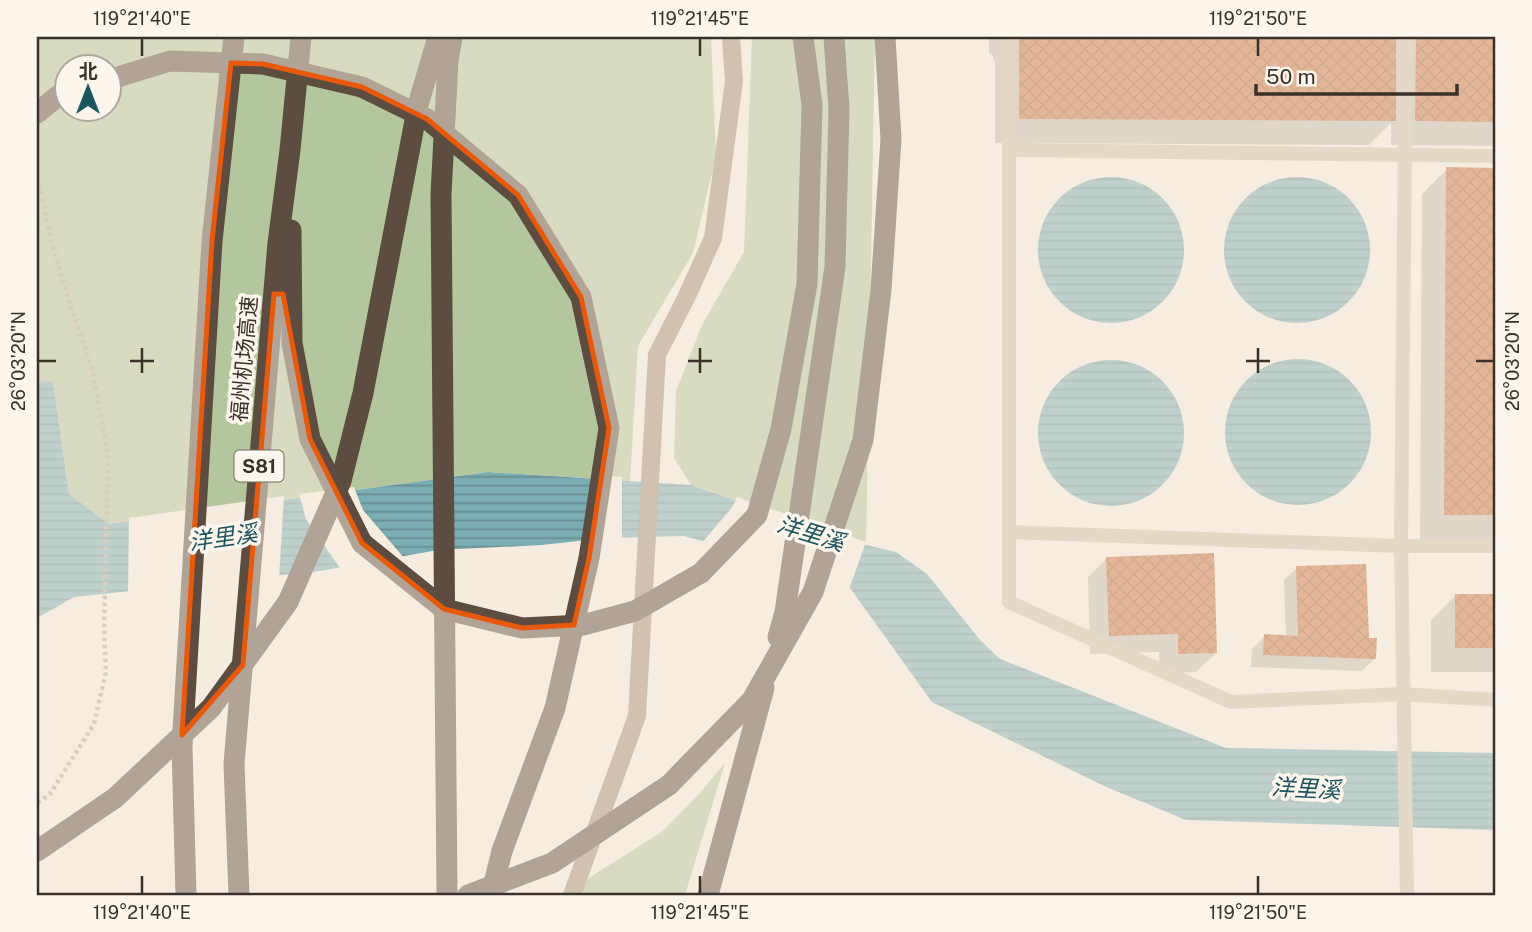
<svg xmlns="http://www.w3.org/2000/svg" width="1532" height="932" font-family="'Public Sans','Noto Sans SC',sans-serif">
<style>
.grass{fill:#b4c69d;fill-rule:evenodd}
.water{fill:url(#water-rules)}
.pier{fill:#f5ecdf}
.shadow{fill:#0003}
.building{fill:url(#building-cross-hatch)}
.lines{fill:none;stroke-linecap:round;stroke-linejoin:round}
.path{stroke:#baa893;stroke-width:4.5;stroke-dasharray:3.5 3.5;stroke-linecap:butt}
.lane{stroke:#cebea9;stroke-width:14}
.secondary{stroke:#a28d7a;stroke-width:18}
.highway{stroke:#5d4c40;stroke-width:21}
.highway-bridge{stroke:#5d4c40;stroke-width:21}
.marked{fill:none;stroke:#e8590c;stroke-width:5;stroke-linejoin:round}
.ticks{fill:none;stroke:#3b3129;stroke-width:2.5}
.labels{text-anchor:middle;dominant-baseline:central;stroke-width:7;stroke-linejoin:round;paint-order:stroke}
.shield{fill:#fcf6ec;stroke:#756c64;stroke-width:2}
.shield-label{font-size:19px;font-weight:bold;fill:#3b3129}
.street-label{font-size:21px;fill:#3b3129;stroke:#fcf6ec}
.water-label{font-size:23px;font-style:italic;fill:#1b5560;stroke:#fcf6ec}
.neatline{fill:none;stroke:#3b3129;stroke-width:2.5}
.ticks-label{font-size:18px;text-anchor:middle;fill:#3b3129}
</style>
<defs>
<pattern id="water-rules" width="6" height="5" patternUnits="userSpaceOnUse" patternTransform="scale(1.75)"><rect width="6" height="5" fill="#7badb4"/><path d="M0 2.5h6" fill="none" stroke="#668d92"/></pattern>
<pattern id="building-cross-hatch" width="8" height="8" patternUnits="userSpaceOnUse" patternTransform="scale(1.75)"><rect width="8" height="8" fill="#cf7242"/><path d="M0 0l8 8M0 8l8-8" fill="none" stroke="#a95e37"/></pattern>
</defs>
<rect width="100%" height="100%" fill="#f5ecdf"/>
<g class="grass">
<path d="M 37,37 L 711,37 L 716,156 L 693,253 L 638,346 L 630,481 L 488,472 L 109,524 L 69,494 L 53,382 L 37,381 ZM 66,66 L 108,66 L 108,108 L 66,108 Z"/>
<path d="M 752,37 L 875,37 L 866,545 L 691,485 L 674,458 L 676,391 L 702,325 L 744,252 Z"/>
<path d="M 725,763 L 685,895 L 577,895 L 581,883 L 663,831 L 698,795 Z"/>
</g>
<g class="water">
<circle cx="1111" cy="250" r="73"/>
<circle cx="1297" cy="250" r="73"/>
<circle cx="1298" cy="432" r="73"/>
<circle cx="1111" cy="433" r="73"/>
<path d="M 37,381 L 53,382 L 69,494 L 109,524 L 488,472 L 691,485 L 866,545 L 896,552 L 927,574 L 980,640 L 1000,659 L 1226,748 L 1495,753 L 1495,830 L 1186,820 L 1104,786 L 932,702 L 850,588 L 833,576 L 684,536 L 605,538 L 542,545 L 438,550 L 320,571 L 74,597 L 37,618 Z"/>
</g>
<g class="pier">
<path d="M 592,475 L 622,477 L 622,541 L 585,544 Z"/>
<path d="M 354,487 L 363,510 L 405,559 L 342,571 L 306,519 L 299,494 Z"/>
<path d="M 284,496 L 279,579 L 128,595 L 129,518 Z"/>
<path d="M 737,497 L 866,542 L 848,592 L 832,579 L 701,544 L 733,506 Z"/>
</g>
<g class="shadow">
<path d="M 989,37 L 1495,37 L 1495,146 L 1391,145 L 1391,123 L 1369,145 L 995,143 L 995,63 L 993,56 L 989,53 Z"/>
<path d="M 1447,169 L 1495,169 L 1495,539 L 1420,539 L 1422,194 Z"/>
<path d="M 1107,558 L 1216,653 L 1196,672 L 1160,673 L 1159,652 L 1090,654 L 1088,577 Z"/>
<path d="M 1297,568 L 1375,658 L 1362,671 L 1251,667 L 1252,649 L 1265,636 L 1286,637 L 1284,580 Z"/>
<path d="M 1455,596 L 1495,596 L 1495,672 L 1431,672 L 1431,620 Z"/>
</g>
<g class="building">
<path d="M 1019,37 L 1396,37 L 1396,121 L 1019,119 Z"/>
<path d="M 1416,37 L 1495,37 L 1495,122 L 1415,121 Z"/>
<path d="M 1446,167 L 1495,168 L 1495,515 L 1444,515 Z"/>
<path d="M 1214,553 L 1217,653 L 1178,654 L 1178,634 L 1109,636 L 1106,557 Z"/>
<path d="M 1366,564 L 1369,638 L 1377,638 L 1376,659 L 1263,655 L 1264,634 L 1298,636 L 1296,566 Z"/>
<rect x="1455" y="594" width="40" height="54"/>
</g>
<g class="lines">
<path class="path" d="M 37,171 L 51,241 L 71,307 L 92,368 L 108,456 L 104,629 L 106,672 L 94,724 L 50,794 L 37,803"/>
<g class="lane">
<path d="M 1009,37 L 1009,602 L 1231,702 L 1402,694 L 1495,700"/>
<path d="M 1406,37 L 1401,546 L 1407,895"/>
<path d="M 1009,150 L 1495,156"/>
<path d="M 1009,532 L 1401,546 L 1495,546"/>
</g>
<path class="secondary" d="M 572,895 L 637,716 L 657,355 L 687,296 L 713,238 L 734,81 L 731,37"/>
<g class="highway">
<path d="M 37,113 L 59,95 L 66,93"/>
<path d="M 291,230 L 292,343 L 310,439 L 362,543"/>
<path d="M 37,851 L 115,798 L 211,708 L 288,602 L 341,481 L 363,393 L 418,105 L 438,37"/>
<path d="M 186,895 L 182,747 L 212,241 L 234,37"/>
<path d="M 239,895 L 234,764 L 278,243 L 290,150 L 301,37"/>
<path d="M 447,895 L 441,194 L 448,61 L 452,37"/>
<path d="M 491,895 L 502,851"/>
</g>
<g class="highway-bridge">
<path d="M 108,80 L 170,61 L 263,64 L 362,87 L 427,119 L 518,195 L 581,297 L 609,428 L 589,558 L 555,708 L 502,851"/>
<path d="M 362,543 L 444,609 L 522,628 L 583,625 L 635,611 L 701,573 L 757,515 L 781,429 L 807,284 L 812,105 L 803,37"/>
<path d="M 778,637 L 785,612 L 835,267 L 839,109 L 834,37"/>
<path d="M 468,895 L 552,863 L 669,785 L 752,700 L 813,592 L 863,440 L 881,290 L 891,139 L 885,37"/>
<path d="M 708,895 L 764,688"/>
</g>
</g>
<path d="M0 0H1532V932H0ZM 231,63 L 263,64 L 362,87 L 427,119 L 518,195 L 581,297 L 609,428 L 589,558 L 574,625 L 522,628 L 444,609 L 362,543 L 310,439 L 283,294 L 274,294 L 243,665 L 182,735 L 212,241 Z" fill="#f5ecdf" fill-opacity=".55" fill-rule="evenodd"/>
<path class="marked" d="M 231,63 L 263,64 L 362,87 L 427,119 L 518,195 L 581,297 L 609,428 L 589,558 L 574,625 L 522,628 L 444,609 L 362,543 L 310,439 L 283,294 L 274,294 L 243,665 L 182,735 L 212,241 Z"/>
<path class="ticks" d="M 142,38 L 142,56M 700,38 L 700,56M 1258,38 L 1258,56M 142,348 L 142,373M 700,348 L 700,373M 1258,348 L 1258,373M 38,361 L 56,361M 130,361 L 154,361M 688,361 L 712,361M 1246,361 L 1270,361M 1476,361 L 1494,361M 142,876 L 142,894M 700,876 L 700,894M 1258,876 L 1258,894"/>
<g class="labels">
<rect class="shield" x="234.5" y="450.5" width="49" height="31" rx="5"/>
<g class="shield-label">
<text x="259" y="466">S81</text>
</g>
<g class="street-label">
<text transform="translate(244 359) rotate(-85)">福州机场高速</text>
</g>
<g class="water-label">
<text transform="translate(811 533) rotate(17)">洋里溪</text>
<text transform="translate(223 537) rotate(-8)">洋里溪</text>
<text transform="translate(1306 788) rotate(3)">洋里溪</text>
</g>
</g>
<rect width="1532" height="932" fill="none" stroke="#fcf6ec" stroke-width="77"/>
<g transform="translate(88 88)"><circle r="33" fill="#fcf6ec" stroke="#afa79e" stroke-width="2"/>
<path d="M0-5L12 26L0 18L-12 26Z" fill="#1b5560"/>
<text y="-10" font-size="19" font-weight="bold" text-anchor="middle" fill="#3b3129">北</text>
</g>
<path d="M1256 84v10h201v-10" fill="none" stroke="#3b3129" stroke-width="3.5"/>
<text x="1266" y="84" font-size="21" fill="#3b3129" stroke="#fcf6ec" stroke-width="5" paint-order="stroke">50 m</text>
<rect x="38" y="38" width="1456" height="856" class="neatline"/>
<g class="ticks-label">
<text x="142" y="25">119°21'40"E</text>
<text x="700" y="25">119°21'45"E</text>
<text x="1258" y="25">119°21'50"E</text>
<text transform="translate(19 361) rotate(-90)" y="6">26°03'20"N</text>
<text transform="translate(1513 361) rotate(-90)" y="6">26°03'20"N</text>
<text x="142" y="919">119°21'40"E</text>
<text x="700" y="919">119°21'45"E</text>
<text x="1258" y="919">119°21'50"E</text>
</g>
</svg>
